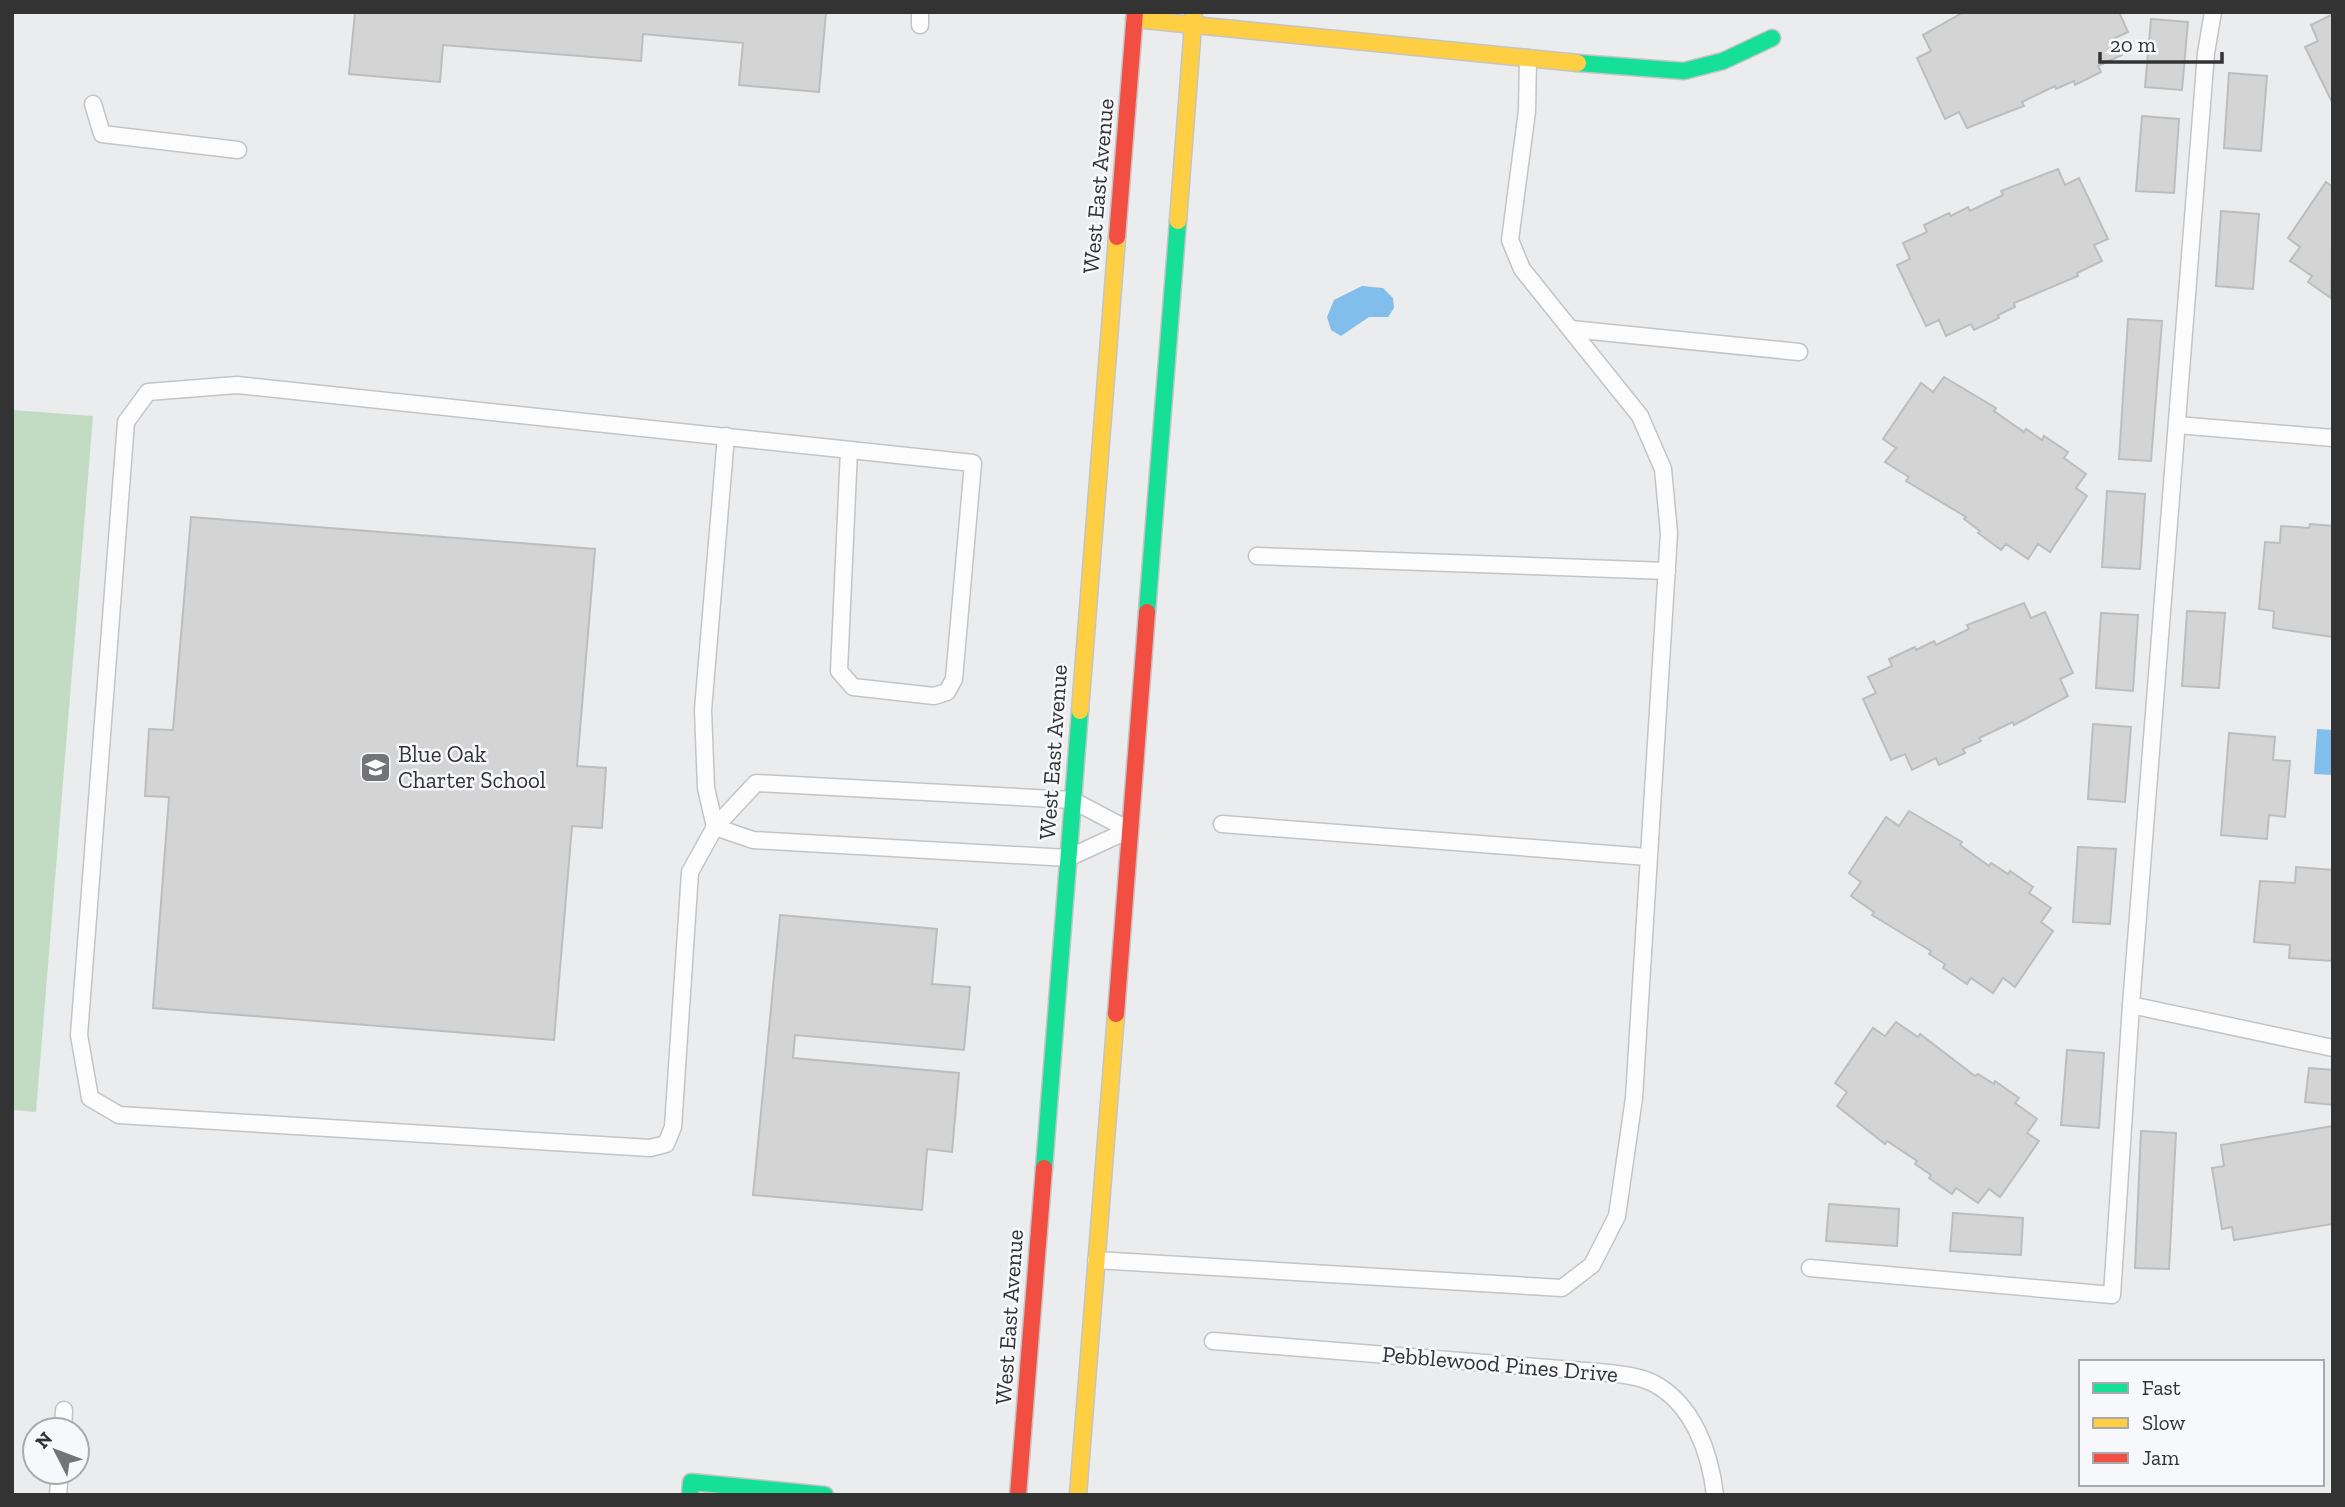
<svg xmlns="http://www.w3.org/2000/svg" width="2345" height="1507" font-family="'Zilla Slab',serif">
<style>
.green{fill:#c2dcc4}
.water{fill:#81beec}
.building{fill:#d4d4d5;stroke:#bcbdbd;stroke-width:2}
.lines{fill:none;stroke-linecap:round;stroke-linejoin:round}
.lane-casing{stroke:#c4c4c5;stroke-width:19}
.fast-casing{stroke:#c4c4c5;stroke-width:19}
.slow-casing{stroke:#c4c4c5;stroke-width:19}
.jam-casing{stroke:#c4c4c5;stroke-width:19}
.lane{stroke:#fcfcfc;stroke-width:16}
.fast{stroke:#16e098;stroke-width:16}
.slow{stroke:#ffcf43;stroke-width:16}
.jam{stroke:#f24e42;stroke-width:16}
.labels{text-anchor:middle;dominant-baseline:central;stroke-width:5;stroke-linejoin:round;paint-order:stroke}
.street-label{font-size:23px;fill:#333334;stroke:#f7f8fb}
.poi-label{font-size:23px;fill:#333334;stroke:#f7f8fb;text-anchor:start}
</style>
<rect width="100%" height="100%" fill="#ebeced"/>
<path class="green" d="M 12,410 L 93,416 L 36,1112 L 12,1110 Z"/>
<g class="water">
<path d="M 1362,286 L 1383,288 L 1393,298 L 1394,308 L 1388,317 L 1369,317 L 1341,336 L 1331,330 L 1327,317 L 1334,300 Z"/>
<path d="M 2317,729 L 2333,730 L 2333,775 L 2314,774 Z"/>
</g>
<g class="building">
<path d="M 355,12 L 826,12 L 819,92 L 739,85 L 743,43 L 643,34 L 641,61 L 443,45 L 440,82 L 349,74 Z"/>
<path d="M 1964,12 L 2119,12 L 2128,32 L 2115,38 L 2122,55 L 2098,66 L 2101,72 L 2075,85 L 2074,81 L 2056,89 L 2055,86 L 2022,102 L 2024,106 L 1967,128 L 1959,112 L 1945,119 L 1917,58 L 1931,51 L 1923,35 Z"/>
<path d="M 2333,14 L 2333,104 L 2305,47 L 2318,41 L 2311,25 Z"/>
<path d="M 2151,19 L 2188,22 L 2182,90 L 2145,87 Z"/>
<path d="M 2229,73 L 2267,76 L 2261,151 L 2224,148 Z"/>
<path d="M 2142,116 L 2179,119 L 2174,193 L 2136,191 Z"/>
<path d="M 2058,169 L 2065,185 L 2079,178 L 2108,239 L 2094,245 L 2102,261 L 2077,273 L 2078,276 L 2014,303 L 2015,307 L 1998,315 L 1999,318 L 1974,330 L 1971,324 L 1946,336 L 1939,320 L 1926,326 L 1897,265 L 1910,259 L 1903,243 L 1927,232 L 1924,225 L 1949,213 L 1951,216 L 1968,207 L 1970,211 L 2003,195 L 2001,191 Z"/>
<path d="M 2326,182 L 2333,187 L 2331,298 L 2308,282 L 2312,276 L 2290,261 L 2300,247 L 2288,238 Z"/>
<path d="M 2221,211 L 2259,214 L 2253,289 L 2216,286 Z"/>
<path d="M 2128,319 L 2162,321 L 2151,461 L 2119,459 Z"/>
<path d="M 1944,377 L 1996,408 L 1994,411 L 2024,432 L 2026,429 L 2042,440 L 2044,436 L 2068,452 L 2064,458 L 2086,474 L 2076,488 L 2087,496 L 2050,552 L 2038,544 L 2028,559 L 2006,544 L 2001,550 L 1978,533 L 1980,531 L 1964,519 L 1966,517 L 1906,481 L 1909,477 L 1885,462 L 1896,448 L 1883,439 L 1921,383 L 1933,392 Z"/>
<path d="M 2107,491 L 2145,494 L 2140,569 L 2102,567 Z"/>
<path d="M 191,517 L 595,549 L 577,766 L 606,768 L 602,828 L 572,826 L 554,1040 L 153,1008 L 169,797 L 145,796 L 149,729 L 173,730 Z"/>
<path d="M 2310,524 L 2333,526 L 2333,637 L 2273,628 L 2274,611 L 2259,609 L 2265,542 L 2280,543 L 2281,526 L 2309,528 Z"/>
<path d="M 2024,603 L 2031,618 L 2045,612 L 2073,673 L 2060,679 L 2068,696 L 2014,725 L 2013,722 L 1979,738 L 1981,741 L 1963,749 L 1965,753 L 1939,765 L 1936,758 L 1912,770 L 1905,754 L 1891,760 L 1863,699 L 1876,693 L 1868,677 L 1892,666 L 1889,659 L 1915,647 L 1916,650 L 1934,641 L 1936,645 L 1969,629 L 1967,625 Z"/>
<path d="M 2187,611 L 2225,613 L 2219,688 L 2182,686 Z"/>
<path d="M 2101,613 L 2138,615 L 2133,691 L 2096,688 Z"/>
<path d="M 2093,724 L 2131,727 L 2125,802 L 2088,799 Z"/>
<path d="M 2229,733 L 2275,737 L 2273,760 L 2290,761 L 2285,817 L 2269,815 L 2267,839 L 2221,835 Z"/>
<path d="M 1909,811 L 1962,842 L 1960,845 L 1989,866 L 1991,863 L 2008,874 L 2010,871 L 2033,887 L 2029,893 L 2051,908 L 2041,922 L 2053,931 L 2015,987 L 2003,978 L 1993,993 L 1971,978 L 1967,984 L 1943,968 L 1945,964 L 1929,954 L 1931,951 L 1872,915 L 1874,912 L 1851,896 L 1861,882 L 1849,873 L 1886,817 L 1899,826 Z"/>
<path d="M 2078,847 L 2116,849 L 2110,924 L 2073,922 Z"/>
<path d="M 2296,867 L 2333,870 L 2333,961 L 2289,958 L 2290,945 L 2254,942 L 2260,881 L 2295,883 Z"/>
<path d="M 780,915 L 937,929 L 932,984 L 970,987 L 964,1050 L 795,1035 L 793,1058 L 959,1073 L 952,1152 L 927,1149 L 922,1210 L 753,1195 Z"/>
<path d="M 1896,1022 L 1918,1037 L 1920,1034 L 1975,1076 L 1978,1074 L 1994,1084 L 1995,1081 L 2019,1098 L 2015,1103 L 2037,1119 L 2027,1133 L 2039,1141 L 2000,1197 L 1989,1189 L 1978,1203 L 1956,1188 L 1952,1194 L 1929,1178 L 1931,1175 L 1915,1164 L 1917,1161 L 1887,1141 L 1885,1144 L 1837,1106 L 1847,1092 L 1835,1083 L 1873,1028 L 1885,1036 Z"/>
<path d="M 2067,1050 L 2104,1053 L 2099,1128 L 2061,1125 Z"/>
<path d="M 2309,1068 L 2333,1070 L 2333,1105 L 2305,1102 Z"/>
<path d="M 2333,1126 L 2333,1224 L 2234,1240 L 2232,1227 L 2222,1229 L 2212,1168 L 2224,1166 L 2221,1145 Z"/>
<path d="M 2141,1131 L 2176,1133 L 2169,1269 L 2135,1268 Z"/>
<path d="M 1829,1204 L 1899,1209 L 1897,1246 L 1826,1241 Z"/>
<path d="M 1953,1213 L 2023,1218 L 2021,1255 L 1950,1251 Z"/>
</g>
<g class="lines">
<defs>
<g id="lane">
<path d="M 920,25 L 920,12"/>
<path d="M 93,104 L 102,134 L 238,150"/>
<path d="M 1571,329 L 1799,352"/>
<path d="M 2177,425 L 2333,438"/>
<path d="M 849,450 L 839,671 L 853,687 L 934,696 L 947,692 L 954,679 L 973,463 L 237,385 L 148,392 L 126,422 L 79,1035 L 90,1098 L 119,1115 L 650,1148 L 666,1144 L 673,1127 L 690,872 L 715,827 L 756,783 L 1072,800 L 1129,830"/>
<path d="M 1257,556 L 1667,571"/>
<path d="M 1222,824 L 1648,857"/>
<path d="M 715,827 L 753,840 L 1068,858 L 1129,830"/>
<path d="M 715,827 L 706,788 L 703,710 L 726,436"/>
<path d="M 2131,1005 L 2333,1048"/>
<path d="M 1096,1260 L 1562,1288 L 1592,1265 L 1617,1216 L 1634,1098 L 1669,533 L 1663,469 L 1640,416 L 1522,269 L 1510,240 L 1527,111 L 1528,58"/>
<path d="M 1810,1268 L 2112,1295 L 2131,1005 L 2206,53 L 2213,12"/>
<path d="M 1213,1341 L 1598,1372 C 1616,1374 1636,1375 1653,1383 C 1693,1404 1710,1452 1715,1495"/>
<path d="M 63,1430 L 64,1410"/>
<path d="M 58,1495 L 60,1472"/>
</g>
<g id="fast">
<path d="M 1578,63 L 1684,71 L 1723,61 L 1772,38"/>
<path d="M 1147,612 L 1178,221"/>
<path d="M 1044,1168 L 1080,711"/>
<path d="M 690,1495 L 691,1482 L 825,1495"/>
</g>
<g id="slow">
<path d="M 1134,19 L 1578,63"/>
<path d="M 1178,221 L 1194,12"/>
<path d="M 1080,711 L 1117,237"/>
<path d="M 1078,1495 L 1116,1014"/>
</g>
<g id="jam">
<path d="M 1117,237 L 1135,12"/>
<path d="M 1116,1014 L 1147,612"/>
<path d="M 1018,1495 L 1044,1168"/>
</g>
</defs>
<use href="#lane" class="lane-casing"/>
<use href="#fast" class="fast-casing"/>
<use href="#slow" class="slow-casing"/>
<use href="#jam" class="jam-casing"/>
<use href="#lane" class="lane"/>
<use href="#fast" class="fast"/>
<use href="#slow" class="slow"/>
<use href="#jam" class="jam"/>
</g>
<defs>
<symbol id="school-square" viewBox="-11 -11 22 22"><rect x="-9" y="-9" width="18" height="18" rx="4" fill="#737475" stroke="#f7f8fb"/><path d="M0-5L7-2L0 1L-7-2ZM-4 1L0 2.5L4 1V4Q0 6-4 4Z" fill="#fff"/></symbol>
</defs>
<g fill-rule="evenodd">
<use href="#school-square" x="358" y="750" width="35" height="35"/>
</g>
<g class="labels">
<g class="street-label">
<text transform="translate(1098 186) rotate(-85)">West East Avenue</text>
<text transform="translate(1053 752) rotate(-86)">West East Avenue</text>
<text transform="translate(1009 1317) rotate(-86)">West East Avenue</text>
<text transform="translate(1500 1364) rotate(5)">Pebblewood Pines Drive</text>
</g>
<g class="poi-label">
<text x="398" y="754">Blue Oak<tspan x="398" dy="26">Charter School</tspan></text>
</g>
</g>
<rect width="2345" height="1507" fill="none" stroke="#333334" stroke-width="28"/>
<rect x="2079" y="1360" width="245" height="126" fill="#f7f8fb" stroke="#a9a9ab" stroke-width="2"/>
<rect x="2093" y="1383" width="35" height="10" fill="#16e098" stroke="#a9a9ab" stroke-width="2"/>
<text x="2142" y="1395" font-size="21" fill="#333334">Fast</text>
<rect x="2093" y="1418" width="35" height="10" fill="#ffcf43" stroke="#a9a9ab" stroke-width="2"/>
<text x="2142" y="1430" font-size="21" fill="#333334">Slow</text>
<rect x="2093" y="1453" width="35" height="10" fill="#f24e42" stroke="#a9a9ab" stroke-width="2"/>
<text x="2142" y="1465" font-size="21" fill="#333334">Jam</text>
<g transform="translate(56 1451) rotate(312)"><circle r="33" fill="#f7f8fb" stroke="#a9a9ab" stroke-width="2"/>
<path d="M0-5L12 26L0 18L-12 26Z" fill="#737475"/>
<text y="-10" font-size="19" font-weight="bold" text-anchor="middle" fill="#333334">N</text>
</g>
<path d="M2100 52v10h122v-10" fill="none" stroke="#333334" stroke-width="3.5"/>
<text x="2110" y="52" font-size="21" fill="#333334" stroke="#f7f8fb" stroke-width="5" paint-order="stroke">20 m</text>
</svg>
